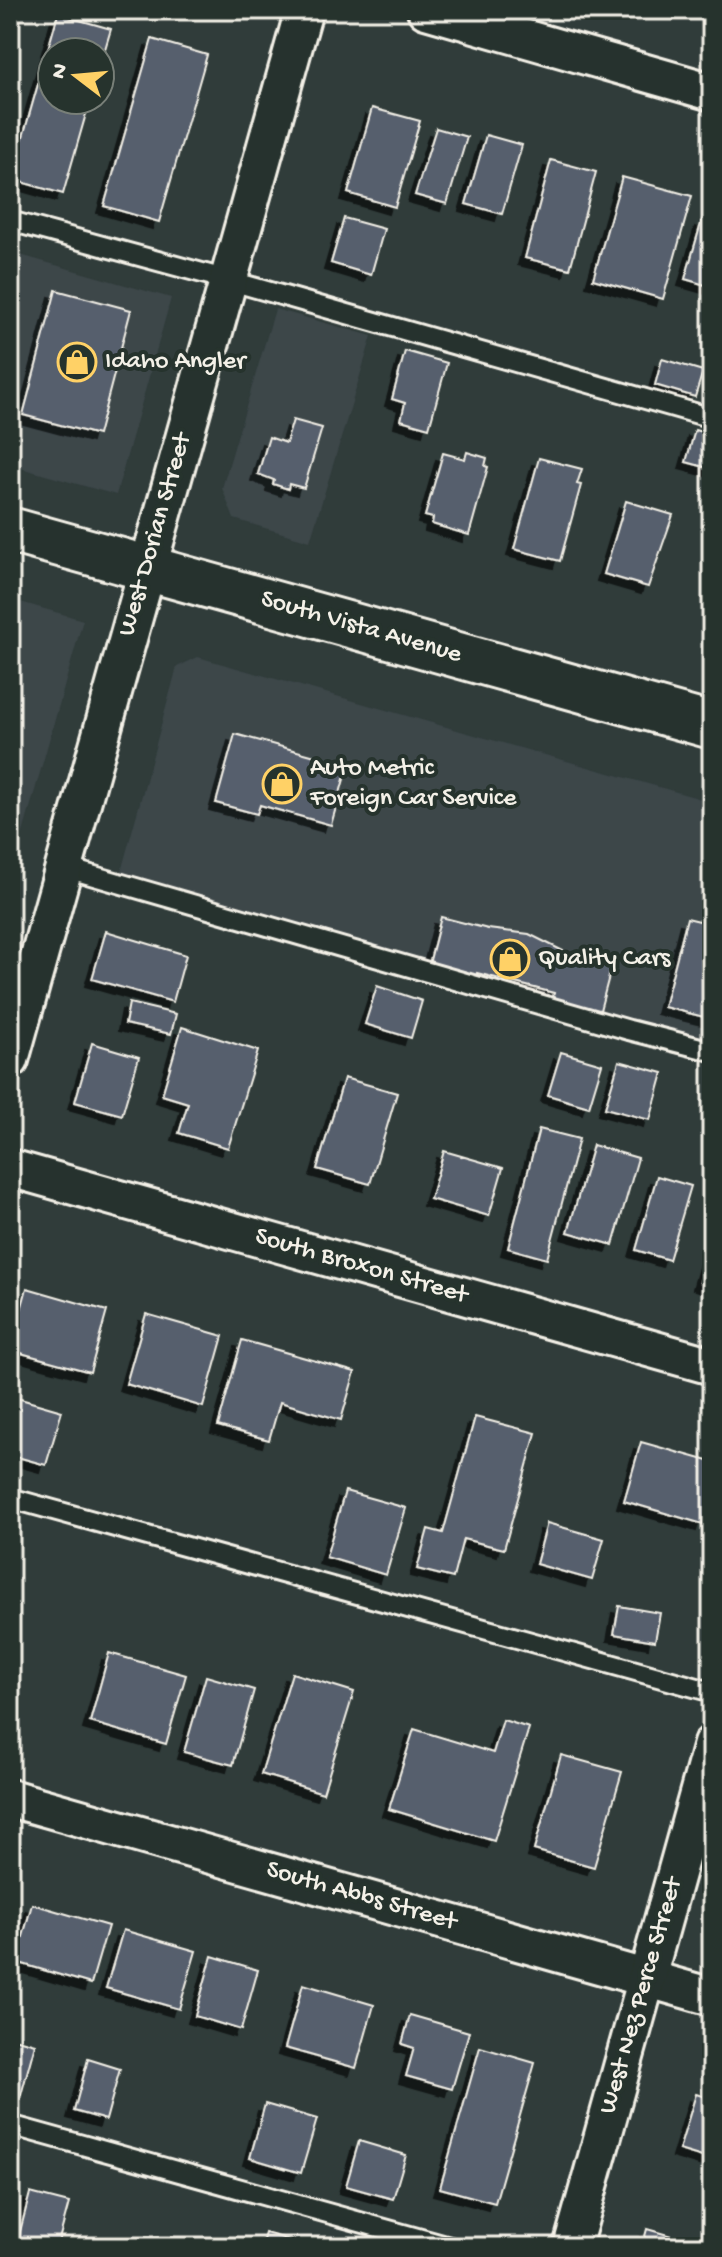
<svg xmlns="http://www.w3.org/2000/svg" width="722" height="2257" font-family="'Gochi Hand',sans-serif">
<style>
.built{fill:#3c4649}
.building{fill:#575f6d;stroke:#f4f1e8;stroke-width:2;filter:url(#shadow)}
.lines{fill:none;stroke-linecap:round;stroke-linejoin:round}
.service-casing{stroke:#f4f1e8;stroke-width:24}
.minor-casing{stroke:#f4f1e8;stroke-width:42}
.primary-casing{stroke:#f4f1e8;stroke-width:50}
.service{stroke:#26332d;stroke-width:18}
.minor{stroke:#26332d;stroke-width:36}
.primary{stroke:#26332d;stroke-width:44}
.labels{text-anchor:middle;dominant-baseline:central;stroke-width:8;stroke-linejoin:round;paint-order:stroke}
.poi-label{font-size:26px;fill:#f4f1e8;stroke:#26332d;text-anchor:start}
.street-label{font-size:26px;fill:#f4f1e8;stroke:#26332d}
</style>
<defs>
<filter id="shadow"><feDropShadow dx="-7" dy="7" stdDeviation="0" flood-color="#0009"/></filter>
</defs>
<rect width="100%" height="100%" fill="#303c3a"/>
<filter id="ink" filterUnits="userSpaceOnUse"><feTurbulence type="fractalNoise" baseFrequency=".0125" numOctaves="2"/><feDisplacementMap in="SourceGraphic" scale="16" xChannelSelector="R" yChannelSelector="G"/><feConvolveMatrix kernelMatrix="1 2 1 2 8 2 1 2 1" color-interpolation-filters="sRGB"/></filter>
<g filter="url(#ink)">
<g class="built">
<path d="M 10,252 L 171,298 L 116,495 L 10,465 Z"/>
<path d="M 275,309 L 372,336 L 310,541 L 234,519 L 222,488 Z"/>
<path d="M 10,599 L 83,620 L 10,879 Z"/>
<path d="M 198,657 L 712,802 L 712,1049 L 119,879 L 177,667 Z"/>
</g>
<g class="building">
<path d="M 58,14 L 111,29 L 100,66 L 100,52 L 52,52 L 52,100 L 90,100 L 63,194 L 11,179 Z"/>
<path d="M 152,39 L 207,55 L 159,222 L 104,206 Z"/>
<path d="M 372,108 L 420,121 L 395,207 L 348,193 Z"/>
<path d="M 436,128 L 467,137 L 447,204 L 415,195 Z"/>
<path d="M 486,135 L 522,145 L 502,214 L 466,204 Z"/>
<path d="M 551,160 L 596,172 L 570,269 L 525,258 Z"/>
<path d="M 622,177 L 692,196 L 663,299 L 593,279 Z"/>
<path d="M 344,218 L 384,229 L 371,275 L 331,263 Z"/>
<path d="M 702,220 L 712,223 L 712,287 L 685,279 Z"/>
<path d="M 56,290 L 131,310 L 98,435 L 23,415 Z"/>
<path d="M 405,351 L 447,363 L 429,428 L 401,420 L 405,403 L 392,399 Z"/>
<path d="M 662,359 L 703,371 L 695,397 L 655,385 Z"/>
<path d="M 293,420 L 322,428 L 304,488 L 289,484 L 288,489 L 273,484 L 274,480 L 258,474 L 269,437 L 286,443 Z"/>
<path d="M 695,430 L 712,435 L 712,469 L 686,462 Z"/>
<path d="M 467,452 L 487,458 L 485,466 L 488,467 L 469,535 L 432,524 L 433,518 L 425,516 L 443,453 L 465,459 Z"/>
<path d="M 539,458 L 582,469 L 577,484 L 581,485 L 560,561 L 514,549 Z"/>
<path d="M 626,501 L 673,515 L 648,587 L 604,574 Z"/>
<path d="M 235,734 L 348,765 L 331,825 L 260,805 L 257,814 L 216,803 Z"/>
<path d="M 441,917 L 488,929 L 529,934 L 567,953 L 612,965 L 599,1014 L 552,1001 L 554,993 L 477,973 L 475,981 L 428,968 Z"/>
<path d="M 687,918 L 712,924 L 712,1019 L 664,1007 Z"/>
<path d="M 106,931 L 186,955 L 173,1002 L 92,979 Z"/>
<path d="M 377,986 L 422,1001 L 411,1038 L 365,1024 Z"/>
<path d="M 129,1003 L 176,1014 L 171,1034 L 125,1024 Z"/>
<path d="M 182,1027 L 258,1051 L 228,1148 L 179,1133 L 188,1103 L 162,1095 Z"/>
<path d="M 92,1043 L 139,1057 L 122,1115 L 75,1102 Z"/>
<path d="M 561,1052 L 602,1064 L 589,1107 L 548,1095 Z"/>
<path d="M 619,1061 L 663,1073 L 650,1120 L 605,1108 Z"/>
<path d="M 344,1078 L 397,1093 L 370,1184 L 317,1169 Z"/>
<path d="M 539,1129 L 579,1139 L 547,1259 L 508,1248 Z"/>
<path d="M 593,1145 L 638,1158 L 613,1245 L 568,1232 Z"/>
<path d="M 444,1151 L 503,1168 L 489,1216 L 430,1199 Z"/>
<path d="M 657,1176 L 691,1186 L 669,1260 L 636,1250 Z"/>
<path d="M 712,1239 L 712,1286 L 700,1282 Z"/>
<path d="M 27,1288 L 107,1311 L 90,1372 L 10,1350 Z"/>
<path d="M 146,1314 L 223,1336 L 203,1407 L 126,1384 Z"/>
<path d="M 242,1340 L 355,1372 L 341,1420 L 280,1402 L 269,1440 L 218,1426 Z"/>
<path d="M 10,1396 L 62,1411 L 46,1465 L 10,1455 Z"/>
<path d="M 475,1417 L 536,1433 L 504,1549 L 463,1539 L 453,1578 L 417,1569 L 428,1529 L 443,1533 Z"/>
<path d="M 641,1442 L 712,1462 L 712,1494 L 703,1524 L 624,1501 Z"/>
<path d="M 345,1491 L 406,1508 L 386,1575 L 326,1557 Z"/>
<path d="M 547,1523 L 604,1539 L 592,1580 L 536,1564 Z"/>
<path d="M 619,1606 L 660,1613 L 655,1641 L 614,1634 Z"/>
<path d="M 109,1653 L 186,1675 L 166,1744 L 90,1722 Z"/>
<path d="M 292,1673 L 354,1692 L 323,1793 L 261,1774 Z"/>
<path d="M 206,1676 L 254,1690 L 233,1765 L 184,1752 Z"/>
<path d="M 503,1720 L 529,1728 L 494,1841 L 389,1809 L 414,1729 L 493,1753 Z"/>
<path d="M 561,1755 L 622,1772 L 594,1867 L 534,1850 Z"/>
<path d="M 32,1904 L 108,1926 L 91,1984 L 16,1962 Z"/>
<path d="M 123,1930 L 196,1951 L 179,2009 L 106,1988 Z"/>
<path d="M 212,1956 L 258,1970 L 241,2030 L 195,2016 Z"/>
<path d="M 303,1984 L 374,2005 L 356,2068 L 285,2048 Z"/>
<path d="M 410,2015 L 469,2032 L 452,2089 L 406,2076 L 414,2048 L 402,2044 Z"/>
<path d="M 10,2037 L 35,2044 L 21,2095 L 10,2092 Z"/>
<path d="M 480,2047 L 535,2063 L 495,2203 L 440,2188 Z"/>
<path d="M 88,2059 L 120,2069 L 106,2120 L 74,2111 Z"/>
<path d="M 696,2094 L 712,2099 L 712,2160 L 679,2150 Z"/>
<path d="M 265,2104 L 317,2119 L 301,2173 L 250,2158 Z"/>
<path d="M 359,2141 L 406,2155 L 393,2199 L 346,2186 Z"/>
<path d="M 30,2193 L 69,2203 L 57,2247 L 16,2247 Z"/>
<path d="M 647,2229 L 692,2242 L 690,2247 L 642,2247 Z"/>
<path d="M 265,2233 L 315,2247 L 261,2247 Z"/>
</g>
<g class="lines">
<defs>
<g id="service">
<path d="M 10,221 L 228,280 L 712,418"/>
<path d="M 63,867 L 629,1030 L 712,1051"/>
<path d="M 10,1498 L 712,1692"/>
<path d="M 10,2125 L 450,2247"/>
</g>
<g id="minor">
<path d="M 426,10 L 712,92"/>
<path d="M 10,1060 L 304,10"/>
<path d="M 10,1168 L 712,1366"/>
<path d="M 10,1798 L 712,1997"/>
<path d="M 572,2247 L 712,1744"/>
</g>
<path id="primary" d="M 10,530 L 712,726"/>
</defs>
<use href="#service" class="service-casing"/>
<use href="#minor" class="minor-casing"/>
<use href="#primary" class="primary-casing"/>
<use href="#service" class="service"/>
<use href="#minor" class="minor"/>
<use href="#primary" class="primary"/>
</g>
</g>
<defs>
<symbol id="shop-ring" viewBox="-11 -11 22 22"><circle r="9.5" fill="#26332d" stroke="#ffd166" stroke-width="1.5"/><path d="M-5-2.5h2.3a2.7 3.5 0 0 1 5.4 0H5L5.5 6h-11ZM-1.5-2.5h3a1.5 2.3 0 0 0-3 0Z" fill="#ffd166"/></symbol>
</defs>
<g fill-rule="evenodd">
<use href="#shop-ring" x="55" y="340" width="44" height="44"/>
<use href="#shop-ring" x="260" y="762" width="44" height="44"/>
<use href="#shop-ring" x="488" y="937" width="44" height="44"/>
</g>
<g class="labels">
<g class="poi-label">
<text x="105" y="362">Idaho Angler</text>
<text x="310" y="769">Auto Metric<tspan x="310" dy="30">Foreign Car Service</tspan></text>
<text x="538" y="959">Quality Cars</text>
</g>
<g class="street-label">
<text transform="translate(156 535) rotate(-74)">West Dorian Street</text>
<text transform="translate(361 628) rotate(16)">South Vista Avenue</text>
<text transform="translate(361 1267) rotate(16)">South Broxon Street</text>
<text transform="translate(361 1897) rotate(16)">South Abbs Street</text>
<text transform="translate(642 1996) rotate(-74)">West Nez Perce Street</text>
</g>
</g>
<rect width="722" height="2257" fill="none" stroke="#26332d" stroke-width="40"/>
<rect x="20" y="20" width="682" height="2217" fill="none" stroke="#f4f1e8" stroke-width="3" filter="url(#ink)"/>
<g transform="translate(76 76) rotate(286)"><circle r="38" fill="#26332d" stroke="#787f78" stroke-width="2"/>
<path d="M0-6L14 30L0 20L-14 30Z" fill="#ffd166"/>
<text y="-12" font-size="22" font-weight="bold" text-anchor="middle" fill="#f4f1e8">N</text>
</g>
</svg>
